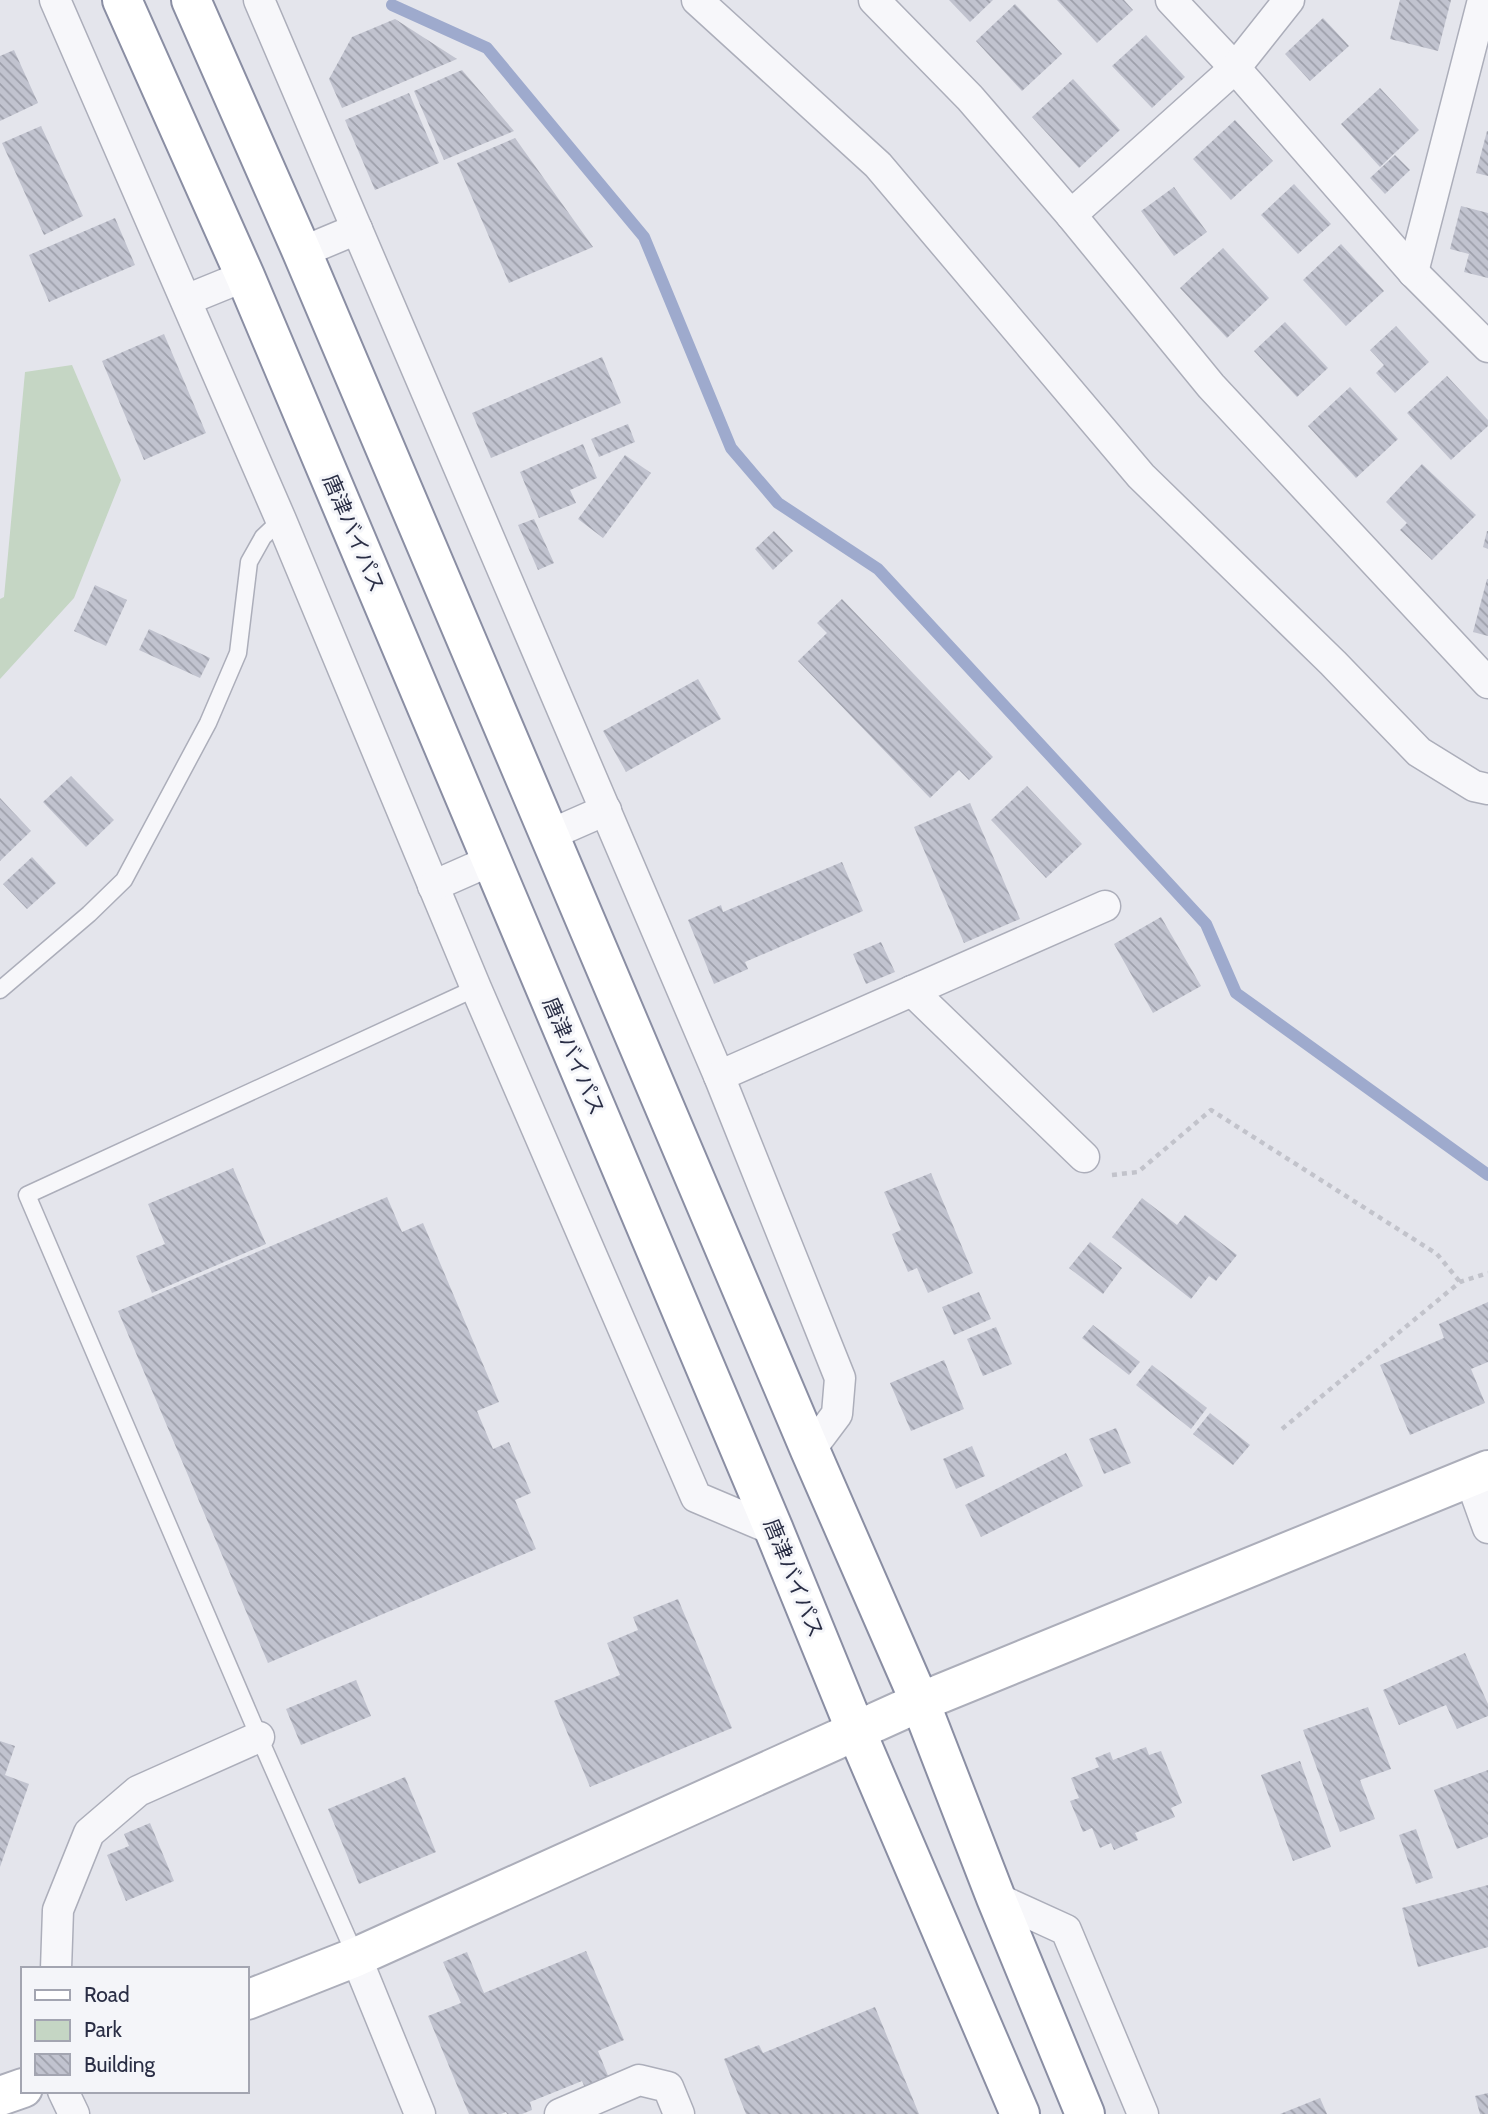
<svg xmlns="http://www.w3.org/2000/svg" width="1488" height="2114" font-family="Cabin,'Noto Sans JP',sans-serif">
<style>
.green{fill:#c5d6c4}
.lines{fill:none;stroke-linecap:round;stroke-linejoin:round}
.stream{stroke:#9eaacd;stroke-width:12}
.building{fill:url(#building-back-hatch)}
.lane-casing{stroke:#acaeba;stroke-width:19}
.street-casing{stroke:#acaeba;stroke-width:33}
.secondary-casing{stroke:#acaeba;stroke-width:42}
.highway-casing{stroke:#8a8ea3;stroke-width:42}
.path{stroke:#c2c3cb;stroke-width:4.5;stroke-dasharray:5 5;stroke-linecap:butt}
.lane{stroke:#f7f7fa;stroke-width:16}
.street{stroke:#f7f7fa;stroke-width:30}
.secondary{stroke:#fff;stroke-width:38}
.highway{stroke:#fff;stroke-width:38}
.labels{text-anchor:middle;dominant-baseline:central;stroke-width:6;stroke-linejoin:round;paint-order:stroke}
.street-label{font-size:21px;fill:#2a2e45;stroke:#f4f5f9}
</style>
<defs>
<pattern id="building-back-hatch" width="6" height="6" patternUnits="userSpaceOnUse" patternTransform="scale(1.75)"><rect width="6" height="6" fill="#c1c3cf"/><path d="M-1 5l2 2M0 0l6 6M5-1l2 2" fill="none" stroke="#9d9faa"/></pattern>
</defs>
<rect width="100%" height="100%" fill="#e4e5ec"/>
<path class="green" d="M 72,365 L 121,480 L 74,598 L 0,679 L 0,599 L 4,597 L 25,372 Z"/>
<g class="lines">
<path class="stream" d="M 392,5 L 487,48 L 644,237 L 731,448 L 778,503 L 878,569 L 1206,924 L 1236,993 L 1488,1175"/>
</g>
<g class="building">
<path d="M 949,0 L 993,0 L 970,22 Z"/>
<path d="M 1057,0 L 1124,0 L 1133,10 L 1097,43 Z"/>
<path d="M 1400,0 L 1451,0 L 1438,51 L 1390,39 Z"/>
<path d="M 1015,4 L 1062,54 L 1022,91 L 976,41 Z"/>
<path d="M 1323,18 L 1349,46 L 1310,81 L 1285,54 Z"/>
<path d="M 395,19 L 457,59 L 342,108 L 329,79 L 352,37 Z"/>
<path d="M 1146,35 L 1185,77 L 1152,108 L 1112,66 Z"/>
<path d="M 14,50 L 38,103 L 0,121 L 0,56 Z"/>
<path d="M 462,70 L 514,131 L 444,160 L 414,91 Z"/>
<path d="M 1073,79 L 1120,130 L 1079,168 L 1032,117 Z"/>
<path d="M 1380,88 L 1419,130 L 1380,167 L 1341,124 Z"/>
<path d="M 409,93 L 439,163 L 375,190 L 345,120 Z"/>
<path d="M 1235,120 L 1273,161 L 1231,200 L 1193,159 Z"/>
<path d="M 41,126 L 83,216 L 44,235 L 2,143 Z"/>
<path d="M 1487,131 L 1488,131 L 1488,176 L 1476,173 Z"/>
<path d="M 515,138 L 593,247 L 509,283 L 457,163 Z"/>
<path d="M 1395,155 L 1410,170 L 1385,194 L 1370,178 Z"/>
<path d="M 1294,184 L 1331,224 L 1298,254 L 1261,215 Z"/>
<path d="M 1174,187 L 1207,232 L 1174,256 L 1141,211 Z"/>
<path d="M 1461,206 L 1488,213 L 1488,278 L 1464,272 L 1469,254 L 1450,249 Z"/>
<path d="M 115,218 L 135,265 L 49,302 L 29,255 Z"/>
<path d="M 1341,244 L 1384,291 L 1346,326 L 1303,280 Z"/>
<path d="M 1223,248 L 1269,298 L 1227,338 L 1180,288 Z"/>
<path d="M 1285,322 L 1328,368 L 1297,397 L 1254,351 Z"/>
<path d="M 1396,326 L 1429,362 L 1395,393 L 1376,373 L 1384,365 L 1370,350 Z"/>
<path d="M 164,334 L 206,433 L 144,460 L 102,361 Z"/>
<path d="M 602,357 L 621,403 L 491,458 L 472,413 Z"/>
<path d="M 1447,376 L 1488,420 L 1488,426 L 1451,460 L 1407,413 Z"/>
<path d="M 1350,387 L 1398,439 L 1356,478 L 1308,426 Z"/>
<path d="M 628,424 L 635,442 L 599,457 L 591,439 Z"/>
<path d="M 583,444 L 597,478 L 570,490 L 576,503 L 539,518 L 520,472 Z"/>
<path d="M 625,455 L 651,473 L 603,538 L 578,519 Z"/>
<path d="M 1422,464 L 1476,515 L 1432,560 L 1400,530 L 1407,523 L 1386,502 Z"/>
<path d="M 534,519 L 554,563 L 538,570 L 518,525 Z"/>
<path d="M 774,531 L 793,551 L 773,570 L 755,549 Z"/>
<path d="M 1487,531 L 1488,531 L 1488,549 L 1483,547 Z"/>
<path d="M 1487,579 L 1488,579 L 1488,636 L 1473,632 Z"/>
<path d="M 95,585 L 127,600 L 106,646 L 74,631 Z"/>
<path d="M 842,599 L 993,757 L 969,780 L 959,770 L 930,798 L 798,661 L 827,633 L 817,623 Z"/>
<path d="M 149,629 L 210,658 L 200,678 L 139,650 Z"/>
<path d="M 698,679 L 721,719 L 626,772 L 603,731 Z"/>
<path d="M 71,776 L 114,820 L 86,847 L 43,802 Z"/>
<path d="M 1027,786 L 1082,844 L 1046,878 L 991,820 Z"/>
<path d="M 0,798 L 31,831 L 0,861 Z"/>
<path d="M 970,803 L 1020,919 L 964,943 L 914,827 Z"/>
<path d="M 32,857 L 56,883 L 27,909 L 3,884 Z"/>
<path d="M 842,862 L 863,911 L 745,962 L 748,969 L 714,984 L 688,920 L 721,905 L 723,912 Z"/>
<path d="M 1161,917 L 1201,986 L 1153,1013 L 1114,944 Z"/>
<path d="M 881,942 L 895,972 L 866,984 L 853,954 Z"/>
<path d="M 233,1168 L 266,1244 L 152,1293 L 136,1256 L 165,1244 L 148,1204 Z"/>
<path d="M 931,1173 L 973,1273 L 928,1293 L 917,1268 L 908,1272 L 892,1234 L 901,1230 L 884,1192 Z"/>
<path d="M 387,1197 L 402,1232 L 423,1223 L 499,1402 L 477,1411 L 493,1449 L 509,1442 L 531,1493 L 515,1500 L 536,1549 L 268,1663 L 118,1311 Z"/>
<path d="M 1142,1198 L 1177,1225 L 1185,1215 L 1237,1255 L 1216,1281 L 1209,1276 L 1191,1299 L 1112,1237 Z"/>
<path d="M 1090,1242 L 1122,1268 L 1103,1294 L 1069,1268 Z"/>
<path d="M 979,1292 L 991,1319 L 954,1335 L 942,1307 Z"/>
<path d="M 1488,1302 L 1488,1362 L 1471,1369 L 1485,1403 L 1410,1435 L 1380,1365 L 1444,1338 L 1439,1324 Z"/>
<path d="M 1093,1325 L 1140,1362 L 1129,1375 L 1082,1338 Z"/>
<path d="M 996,1327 L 1012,1364 L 983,1376 L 967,1339 Z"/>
<path d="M 944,1360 L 964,1409 L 911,1431 L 890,1383 Z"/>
<path d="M 1152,1365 L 1207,1408 L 1191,1429 L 1136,1385 Z"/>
<path d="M 1210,1413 L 1250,1445 L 1233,1465 L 1193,1434 Z"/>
<path d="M 1116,1428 L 1131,1463 L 1104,1474 L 1089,1439 Z"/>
<path d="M 972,1446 L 985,1476 L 956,1489 L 943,1459 Z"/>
<path d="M 1066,1453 L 1083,1486 L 981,1537 L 965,1505 Z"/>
<path d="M 678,1599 L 732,1728 L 590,1787 L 554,1701 L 620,1675 L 607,1643 L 638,1630 L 633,1617 Z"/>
<path d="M 1465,1653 L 1488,1704 L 1488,1716 L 1457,1729 L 1446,1705 L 1399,1725 L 1383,1690 Z"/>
<path d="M 356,1680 L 371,1716 L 301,1745 L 286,1709 Z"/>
<path d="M 1368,1707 L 1391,1769 L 1360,1780 L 1375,1819 L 1340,1832 L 1303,1730 Z"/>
<path d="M 0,1741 L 15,1746 L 5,1775 L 29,1784 L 0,1867 Z"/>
<path d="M 1146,1747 L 1149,1755 L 1161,1751 L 1182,1803 L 1171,1808 L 1175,1817 L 1135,1833 L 1138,1840 L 1114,1850 L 1111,1843 L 1100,1848 L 1092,1828 L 1083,1832 L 1070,1801 L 1079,1798 L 1071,1778 L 1099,1767 L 1095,1758 L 1110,1752 L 1113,1760 Z"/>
<path d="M 1300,1761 L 1331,1847 L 1293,1861 L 1261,1775 Z"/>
<path d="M 1488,1770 L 1488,1837 L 1457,1849 L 1434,1790 Z"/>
<path d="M 405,1777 L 436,1852 L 359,1884 L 328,1809 Z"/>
<path d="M 150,1823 L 174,1881 L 126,1901 L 107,1855 L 129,1846 L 124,1834 Z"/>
<path d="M 1416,1829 L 1433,1878 L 1416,1884 L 1399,1835 Z"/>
<path d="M 1488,1885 L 1488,1947 L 1418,1967 L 1402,1908 Z"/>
<path d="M 586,1951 L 624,2040 L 598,2051 L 609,2078 L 585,2088 L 582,2081 L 530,2102 L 532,2110 L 522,2114 L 507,2114 L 506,2112 L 501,2114 L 469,2114 L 428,2016 L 461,2003 L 443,1962 L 467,1952 L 484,1993 Z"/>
<path d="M 875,2007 L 919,2114 L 746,2114 L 724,2059 L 759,2045 L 763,2053 Z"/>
<path d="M 1488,2093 L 1488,2114 L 1480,2114 L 1475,2096 Z"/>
<path d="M 1320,2098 L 1327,2114 L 1280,2114 Z"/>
</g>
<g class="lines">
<defs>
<g id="lane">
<path d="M 0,990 L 89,914 L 124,880 L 208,723 L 238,653 L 249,562 L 263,537 L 281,520"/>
<path d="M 356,1957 L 259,1737 L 27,1195 L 476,988"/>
</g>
<g id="street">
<path d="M 55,0 L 281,520 L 476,988 L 696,1497 L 774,1530"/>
<path d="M 259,0 L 719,1076 L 840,1378 L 837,1414 L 810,1450"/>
<path d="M 697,0 L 878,165 L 1141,476 L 1333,663 L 1419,752 L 1474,786 L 1488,789"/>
<path d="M 874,0 L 970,98 L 1071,215 L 1211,386 L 1488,683"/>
<path d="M 1171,0 L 1235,68 L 1413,272 L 1488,347"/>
<path d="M 1071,215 L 1235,68 L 1289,0"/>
<path d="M 302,252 L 357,229"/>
<path d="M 1413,272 L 1483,0"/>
<path d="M 186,300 L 245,276"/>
<path d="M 549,835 L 606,810"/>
<path d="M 433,886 L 492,860"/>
<path d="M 912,991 L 1084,1157"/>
<path d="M 719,1076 L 1105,906"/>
<path d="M 1470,1478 L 1488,1528"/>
<path d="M 996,1898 L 1066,1930 L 1143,2114"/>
<path d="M 356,1957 L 420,2114"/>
<path d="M 56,1969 L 58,1910 L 89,1833 L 138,1791 L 259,1737"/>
<path d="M 63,2091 L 74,2114"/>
<path d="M 560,2114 L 639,2080 L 668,2087 L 679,2114"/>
</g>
<g id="secondary">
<path d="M 247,2000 L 356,1957 L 920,1702 L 1488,1470"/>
<path d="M 0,2096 L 23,2088"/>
</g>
<g id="highway">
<path d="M 122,0 L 245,276 L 774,1530 L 856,1731 L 1020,2114"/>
<path d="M 191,0 L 302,252 L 810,1450 L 920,1702 L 996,1898 L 1085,2114"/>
</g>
</defs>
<use href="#lane" class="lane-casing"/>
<use href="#street" class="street-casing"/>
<use href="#secondary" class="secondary-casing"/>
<use href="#highway" class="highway-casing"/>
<g class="path">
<path d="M 1112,1175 L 1138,1172 L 1211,1110 L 1437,1254 L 1460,1282"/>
<path d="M 1282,1429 L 1460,1282 L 1488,1273"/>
</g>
<use href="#lane" class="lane"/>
<use href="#street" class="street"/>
<use href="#secondary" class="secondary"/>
<use href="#highway" class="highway"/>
</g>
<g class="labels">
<g class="street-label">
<text transform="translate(354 533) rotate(67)">唐津バイパス</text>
<text transform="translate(574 1056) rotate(67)">唐津バイパス</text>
<text transform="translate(794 1578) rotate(68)">唐津バイパス</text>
</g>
</g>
<rect x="21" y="1967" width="228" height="126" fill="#f4f5f9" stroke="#a3a5b1" stroke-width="2"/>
<rect x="35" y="1990" width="35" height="10" fill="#ffffff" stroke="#a3a5b1" stroke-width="2"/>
<text x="84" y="2002" font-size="21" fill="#2a2e45">Road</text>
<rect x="35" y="2020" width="35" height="21" fill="#c5d6c4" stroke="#a3a5b1" stroke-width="2"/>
<text x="84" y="2037" font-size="21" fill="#2a2e45">Park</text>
<rect x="35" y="2054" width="35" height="21" fill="url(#building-back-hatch)" stroke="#a3a5b1" stroke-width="2"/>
<text x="84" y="2072" font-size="21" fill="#2a2e45">Building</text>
</svg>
